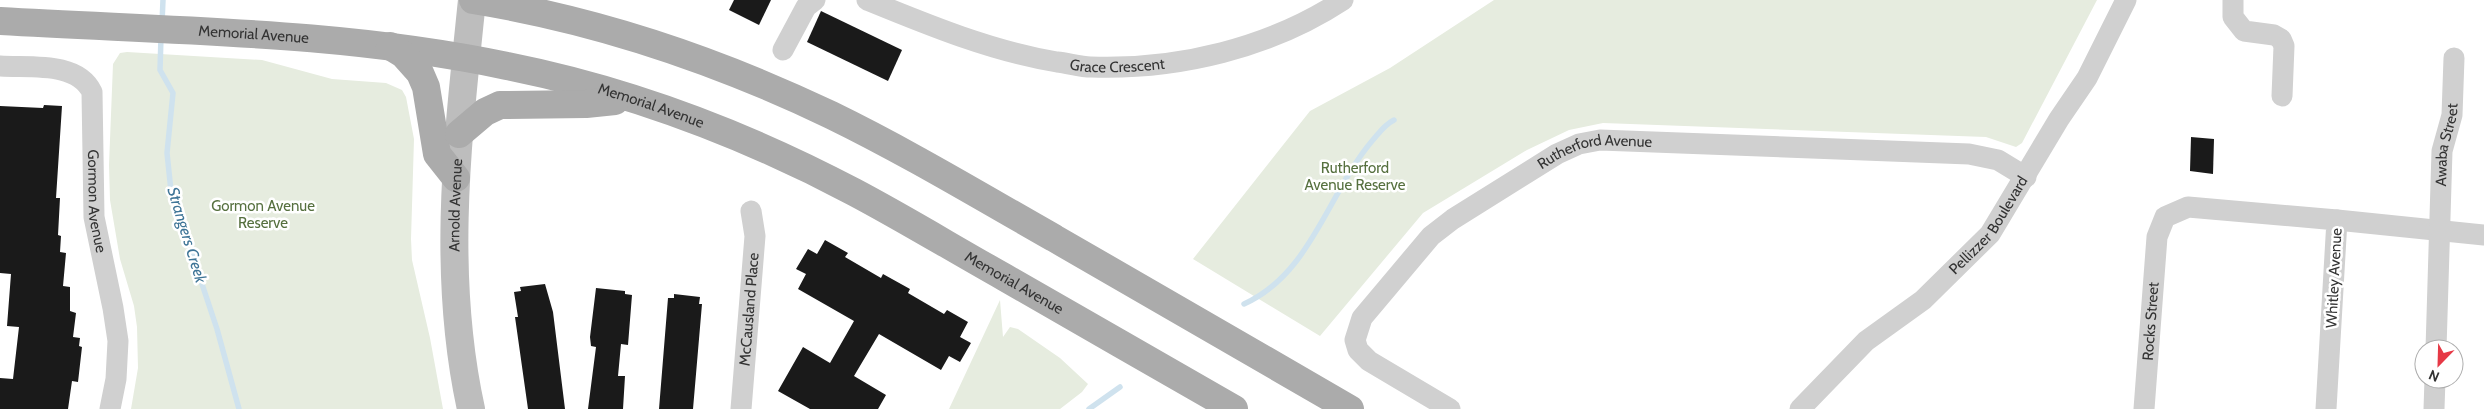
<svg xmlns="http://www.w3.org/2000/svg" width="2484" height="409" font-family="Cabin,sans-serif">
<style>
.green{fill:#e6ecdf}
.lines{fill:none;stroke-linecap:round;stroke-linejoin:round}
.stream{stroke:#cfe2ee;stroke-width:5.5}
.building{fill:#1a1a1a}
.street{stroke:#d0d0d0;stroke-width:21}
.secondary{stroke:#bdbdbd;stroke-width:28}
.primary{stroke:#ababab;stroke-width:28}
.labels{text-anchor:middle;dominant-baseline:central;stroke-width:5;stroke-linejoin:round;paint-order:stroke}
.street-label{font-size:15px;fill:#333;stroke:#fff}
.park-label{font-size:15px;fill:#56703f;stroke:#fff}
.water-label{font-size:16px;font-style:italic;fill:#3f7597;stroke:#fff}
</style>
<rect width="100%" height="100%" fill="#fff"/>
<g class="green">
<path d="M 1494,0 L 2097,0 L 2022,143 L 2016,147 L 1986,137 L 1603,123 L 1569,130 L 1527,150 L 1423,213 L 1320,336 L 1193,259 L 1310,111 L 1390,68 Z"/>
<path d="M 127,52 L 262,60 L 332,79 L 386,83 L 402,90 L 406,97 L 414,139 L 411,239 L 412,260 L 430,338 L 443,409 L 131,409 L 138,368 L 137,327 L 134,306 L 120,259 L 110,200 L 109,165 L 113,64 L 120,53 Z"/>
<path d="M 1000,300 L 1003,337 L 1010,327 L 1018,329 L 1060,358 L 1088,384 L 1082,392 L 1060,409 L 949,409 Z"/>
</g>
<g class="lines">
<g class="stream">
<path d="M 162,23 L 163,0"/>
<path d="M 161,37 L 160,70 L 173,93 L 167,153 L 171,191 L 217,329 L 239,409"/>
<path d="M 1244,304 C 1311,274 1328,193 1372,141 C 1379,133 1384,125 1394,120"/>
<path d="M 1089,409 L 1120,387"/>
</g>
</g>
<g class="building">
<path d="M 734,0 L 771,0 L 759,25 L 729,10 Z"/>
<path d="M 821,11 L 902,50 L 888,81 L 807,42 Z"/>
<path d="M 44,105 L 62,106 L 56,198 L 60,198 L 58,235 L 61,236 L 60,252 L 66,253 L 63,286 L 70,287 L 70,311 L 76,313 L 73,337 L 80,338 L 79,346 L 82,347 L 78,382 L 72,381 L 68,409 L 0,409 L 0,378 L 13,379 L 19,327 L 7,326 L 11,274 L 0,273 L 0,106 L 43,108 Z"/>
<path d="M 2191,137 L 2214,139 L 2213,174 L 2190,171 Z"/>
<path d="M 825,240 L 848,253 L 845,257 L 881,278 L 883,274 L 910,289 L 908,293 L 944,314 L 947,310 L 968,322 L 960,337 L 971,343 L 960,362 L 949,356 L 941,370 L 879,334 L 854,376 L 886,395 L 878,409 L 810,409 L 778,391 L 803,347 L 830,363 L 854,321 L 798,289 L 806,274 L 796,269 L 808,249 L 817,254 Z"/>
<path d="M 545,284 L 553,312 L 565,409 L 528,409 L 515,317 L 518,317 L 514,292 L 521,291 L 520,287 Z"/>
<path d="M 596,288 L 625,291 L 625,294 L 632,295 L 628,345 L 621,344 L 618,376 L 625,376 L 623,409 L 588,409 L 596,347 L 591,346 L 590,337 Z"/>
<path d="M 674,294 L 700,297 L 699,304 L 702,304 L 693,409 L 659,409 L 668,298 L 674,298 Z"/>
</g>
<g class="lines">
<g class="street">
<path id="s1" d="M 867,0 C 928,25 991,51 1057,62 C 1068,63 1080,67 1091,67 C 1178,70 1270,48 1343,0"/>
<path d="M 2233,0 L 2233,17 L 2244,31 L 2274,35 L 2281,39 L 2284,46 L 2282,96"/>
<path d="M 783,50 L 806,7 L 815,0"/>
<path id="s2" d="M 0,66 C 30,68 77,61 92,92 L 94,217 L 113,308 L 118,341 L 116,379 L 110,409"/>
<path d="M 2337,220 L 2484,235"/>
<path id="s3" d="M 2436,349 L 2442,151 L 2452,115 L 2454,58"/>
<path id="s4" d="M 741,409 L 755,236 L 751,211"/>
<path id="s5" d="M 1450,409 L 1369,361 L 1358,350 L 1355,340 L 1362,318 L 1431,236 L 1453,219 L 1557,154 L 1579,144 L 1600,140 L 1969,154 L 1998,160 L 2026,177"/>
<path id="s6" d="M 1800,409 L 1866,341 L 1923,300 L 1990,234 L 2059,119 L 2087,78 L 2126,0"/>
<path id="s7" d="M 2144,409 L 2157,237 L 2165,217 L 2188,207 L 2337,220 L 2326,409"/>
<path d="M 2434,409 L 2435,379"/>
</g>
<path class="secondary" id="s8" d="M 471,409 C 441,272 458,137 472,0"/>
<g class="primary">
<path d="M 473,0 C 597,20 718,61 831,115 C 907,152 980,196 1054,238 C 1153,295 1252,352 1350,409"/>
<path id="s9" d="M 0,21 C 169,31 341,31 507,66 C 627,90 746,135 854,192 C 905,219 954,249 1004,277 C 1081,321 1157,365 1234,409"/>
<path d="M 390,46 L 403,54 L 420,73 L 426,87 L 437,154 L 456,178"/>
<path d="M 459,134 L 485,112 L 500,105 L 586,104 L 615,101"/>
</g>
</g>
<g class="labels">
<g class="street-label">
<text stroke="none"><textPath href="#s9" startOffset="254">Memorial Avenue</textPath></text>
<text stroke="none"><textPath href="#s1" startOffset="261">Grace Crescent</textPath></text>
<text stroke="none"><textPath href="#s9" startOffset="659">Memorial Avenue</textPath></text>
<text stroke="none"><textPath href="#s3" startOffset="205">Awaba Street</textPath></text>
<text stroke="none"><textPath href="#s5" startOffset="439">Rutherford Avenue</textPath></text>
<text stroke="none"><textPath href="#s2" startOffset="210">Gormon Avenue</textPath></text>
<text stroke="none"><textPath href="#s8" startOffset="205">Arnold Avenue</textPath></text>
<text stroke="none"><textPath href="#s6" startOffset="265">Pellizzer Boulevard</textPath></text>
<text transform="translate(2334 278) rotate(-87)">Whitley Avenue</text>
<text stroke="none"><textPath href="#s9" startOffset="1064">Memorial Avenue</textPath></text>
<text stroke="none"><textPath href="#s4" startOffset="100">McCausland Place</textPath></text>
<text stroke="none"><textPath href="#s7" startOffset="88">Rocks Street</textPath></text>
</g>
<g class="park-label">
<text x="1355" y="168">Rutherford<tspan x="1355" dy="17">Avenue Reserve</tspan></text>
<text x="263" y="206">Gormon Avenue<tspan x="263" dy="17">Reserve</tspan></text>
</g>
<g class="water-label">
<text transform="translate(187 235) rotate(73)">Strangers Creek</text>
</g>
</g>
<g transform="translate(2439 364) rotate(203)"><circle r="24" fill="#ffffff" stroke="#adadad"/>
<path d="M0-4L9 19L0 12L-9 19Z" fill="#e63946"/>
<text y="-8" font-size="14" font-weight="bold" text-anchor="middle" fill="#333333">N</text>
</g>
</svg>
